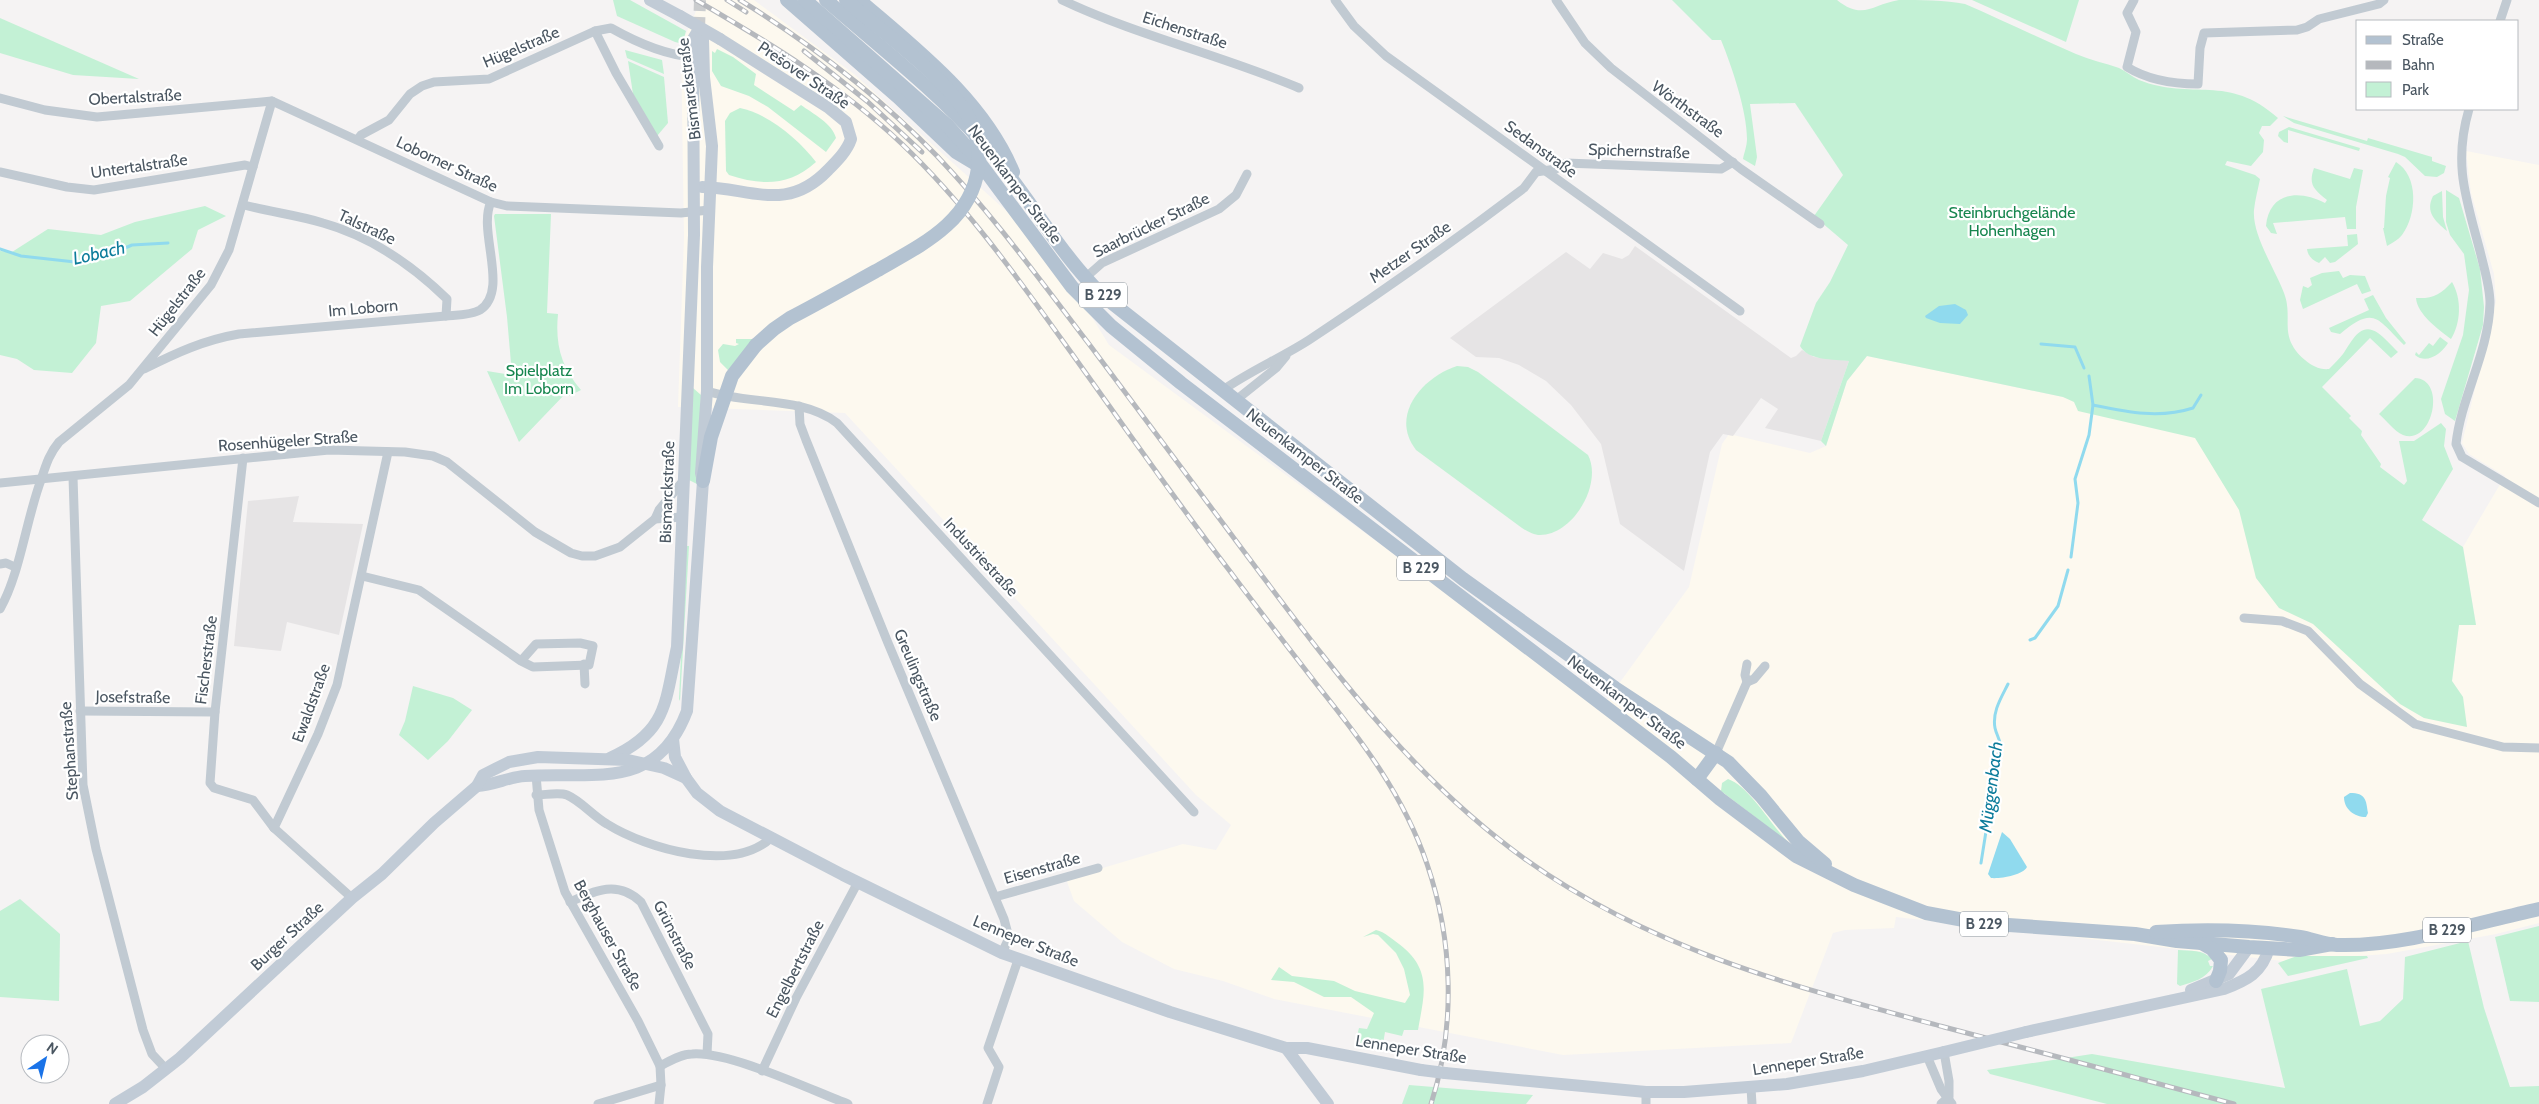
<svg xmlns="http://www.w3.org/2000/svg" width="2539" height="1104" font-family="Cabin,sans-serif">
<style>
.commercial{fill:#fdf9ef}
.education{fill:#e6e4e5}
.green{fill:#c3f1d5}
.water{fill:#90daee}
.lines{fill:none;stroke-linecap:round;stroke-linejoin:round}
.stream{stroke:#90daee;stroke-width:3}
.secondary-tunnel{stroke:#caccce;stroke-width:12;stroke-dasharray:12 6;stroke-linecap:butt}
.street{stroke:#c1cad2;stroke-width:9}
.secondary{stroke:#c1cbd6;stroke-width:12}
.primary{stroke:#b3c2d1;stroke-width:14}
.rail-casing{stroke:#b5b8bd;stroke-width:5}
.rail{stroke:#fff;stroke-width:3;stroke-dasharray:9;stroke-linecap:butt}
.secondary-bridge{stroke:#c1cbd6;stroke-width:12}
.primary-bridge{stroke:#b3c2d1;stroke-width:14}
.labels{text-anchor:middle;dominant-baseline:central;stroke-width:4.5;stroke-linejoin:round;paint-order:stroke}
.shield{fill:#fff;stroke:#808990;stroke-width:1}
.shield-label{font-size:15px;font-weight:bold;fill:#4a5661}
.street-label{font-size:16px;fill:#4a5661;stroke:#fff}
.park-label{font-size:16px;fill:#17864f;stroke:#fff}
.water-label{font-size:18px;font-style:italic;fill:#0c7c9b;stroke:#fff}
</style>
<rect width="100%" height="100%" fill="#f5f3f3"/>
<path class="commercial" d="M 701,0 L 754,0 L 854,74 L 1052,252 L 1109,345 L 1602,707 L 1689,587 L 1722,444 L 1729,434 L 1810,453 L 1826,446 L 1847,381 L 1867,356 L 2063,397 L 2196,438 L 2463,697 L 2452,681 L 2459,625 L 2476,624 L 2463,547 L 2505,476 L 2469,454 L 2462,443 L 2496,301 L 2494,274 L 2471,193 L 2466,151 L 2539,165 L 2539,923 L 2496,934 L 2387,954 L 2283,961 L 1896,917 L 1894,928 L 1845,930 L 1833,933 L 1791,1043 L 1563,1055 L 1274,999 L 1223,981 L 1174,969 L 1122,942 L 1074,901 L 1066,879 L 1183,844 L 1216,850 L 1231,825 L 1196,795 L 845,413 L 678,407 L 684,237 L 681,45 Z"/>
<g class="education">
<path d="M 1635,246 L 1791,358 L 1796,356 L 1802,350 L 1814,357 L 1849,361 L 1821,441 L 1765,428 L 1778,409 L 1761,398 L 1733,436 L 1723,434 L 1710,452 L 1684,571 L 1620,524 L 1601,444 L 1571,405 L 1546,381 L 1519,365 L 1499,358 L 1476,357 L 1450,338 L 1566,252 L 1590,269 L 1603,253 L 1622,259 L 1629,255 Z"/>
<path d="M 299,496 L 293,522 L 363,524 L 339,635 L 287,622 L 281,651 L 234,646 L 248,501 Z"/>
</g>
<g class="green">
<path d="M 613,0 L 630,0 L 686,31 L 684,38 L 679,43 L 675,42 L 617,16 Z"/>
<path d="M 1672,0 L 1837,0 C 1863,21 1873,4 1899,0 C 1919,0 1946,0 1965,4 C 2002,20 2039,38 2076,54 C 2090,60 2105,63 2119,68 C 2126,71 2132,77 2139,80 C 2192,101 2228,73 2278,118 L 2270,126 L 2262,126 L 2259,133 L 2264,140 L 2263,152 L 2251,166 L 2227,161 L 2225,165 L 2255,175 L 2260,179 C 2258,189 2255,200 2254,210 C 2252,235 2275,269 2284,293 C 2294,319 2277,336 2305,360 C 2312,366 2320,370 2329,369 C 2334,364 2339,359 2343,354 C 2351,343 2360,320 2378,333 C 2385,338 2392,346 2398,352 L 2391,358 L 2370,338 L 2322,387 L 2351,416 L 2349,418 L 2362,431 L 2361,435 L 2381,464 L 2380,467 L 2404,485 L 2407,481 L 2399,441 L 2414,441 L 2441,423 L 2446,429 L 2444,446 L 2453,469 L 2422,520 L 2463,547 L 2476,625 L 2459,625 L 2452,681 L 2463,697 L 2467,727 L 2424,718 L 2400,704 L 2313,624 L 2279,608 L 2256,578 L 2239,510 L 2195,438 L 2078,411 L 2074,402 L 2063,397 L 1867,356 L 1847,381 L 1826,446 L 1821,441 L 1849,361 C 1834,359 1808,361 1800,346 L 1816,303 L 1830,282 L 1848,245 L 1814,216 L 1843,175 L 1795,103 L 1750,104 L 1757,157 L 1755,166 L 1743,159 C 1744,153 1747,146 1747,139 C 1747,111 1732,67 1721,40 L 1712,40 Z"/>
<path d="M 1972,0 L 2079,0 L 2066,42 Z"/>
<path d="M 0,18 L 139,79 L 73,75 L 0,53 Z"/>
<path d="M 717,49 L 733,57 L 756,74 L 754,85 L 794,111 L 801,105 C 812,113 833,124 836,138 L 826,152 L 768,107 L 749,96 L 721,86 L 712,71 L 712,51 L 715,53 Z"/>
<path d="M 625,50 L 662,60 L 664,74 L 627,58 Z"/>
<path d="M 628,61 L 664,77 L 668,123 L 657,136 L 633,94 Z"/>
<path d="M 740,108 C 769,114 799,140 816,162 C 789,186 763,186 729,175 L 726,171 L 725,121 L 730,113 Z"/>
<path d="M 2283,116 L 2367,141 L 2368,138 L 2432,157 L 2432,161 L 2446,166 L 2444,173 L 2437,177 L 2425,176 L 2405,157 L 2398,154 L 2294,123 Z"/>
<path d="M 2289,127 L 2360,148 L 2359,151 L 2288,130 L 2288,143 L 2284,142 L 2278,136 L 2279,132 Z"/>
<path d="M 2396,162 C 2419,176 2417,215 2402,235 C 2398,240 2392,243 2387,246 L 2383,228 L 2384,228 L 2386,196 L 2390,178 L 2388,177 Z"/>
<path d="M 2314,168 L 2350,179 L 2354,168 L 2363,170 L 2356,207 L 2356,229 L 2347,229 L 2345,217 L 2273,223 L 2277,234 L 2271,233 L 2266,226 C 2269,192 2299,189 2325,203 L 2327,200 C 2314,189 2308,185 2314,168 Z"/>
<path d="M 2446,190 L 2459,198 L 2480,269 L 2484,307 L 2483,325 L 2455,421 L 2445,414 L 2441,399 L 2463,335 L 2469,290 L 2464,254 L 2450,235 L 2446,222 Z"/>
<path d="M 2442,191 L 2443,217 L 2447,231 C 2435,221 2425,212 2433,196 Z"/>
<path d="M 205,206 L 226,216 L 198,230 L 192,249 L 130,301 L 101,306 L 96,343 L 72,373 L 34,370 L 17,359 L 0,355 L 0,251 L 12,252 L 48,229 L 101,235 L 135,222 Z"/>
<path d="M 495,214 L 551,214 L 547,313 L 558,314 C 555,344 561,367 581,390 L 569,396 L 566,393 L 519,442 L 487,371 L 512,375 L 507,317 L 494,216 Z"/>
<path d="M 2357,234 L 2358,244 L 2335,262 L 2330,263 L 2325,257 L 2319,263 C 2312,260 2308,256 2307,249 L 2348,246 L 2347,235 Z"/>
<path d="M 2339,271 L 2343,278 L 2350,275 L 2365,276 L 2371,291 L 2362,294 L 2357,284 L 2303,309 L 2300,300 L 2303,286 L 2308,288 L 2312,285 L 2310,278 L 2322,273 Z"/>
<path d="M 2452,282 C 2462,299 2461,323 2451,339 C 2439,330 2417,314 2416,298 C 2433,299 2441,294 2452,282 Z"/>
<path d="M 2373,295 L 2386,318 L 2406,343 L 2404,345 C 2377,319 2375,305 2340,334 L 2331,332 L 2329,328 L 2369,310 L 2364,299 Z"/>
<path d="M 2440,337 L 2448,343 C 2442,353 2427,365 2415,355 L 2416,352 L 2419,355 L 2429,343 L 2433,346 Z"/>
<path d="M 736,339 L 753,339 L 729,371 L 720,362 L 718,350 L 723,344 L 735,346 L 739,344 L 736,343 Z"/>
<path d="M 1457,366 L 1468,367 L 1478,372 L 1588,455 C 1603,484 1573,535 1540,535 C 1534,535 1527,531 1522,528 L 1416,450 C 1389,415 1423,377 1457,366 Z"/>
<path d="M 2415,378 C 2447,379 2433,446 2403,435 C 2394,431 2386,420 2379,414 Z"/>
<path d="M 693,388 L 701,395 L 697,484 L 689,480 Z"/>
<path d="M 686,546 L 689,546 L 680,701 L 679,699 Z"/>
<path d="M 413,686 L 453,698 L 472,710 L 448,741 L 428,760 L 399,735 L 405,721 Z"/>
<path d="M 1728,779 C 1749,786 1771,825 1788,842 L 1721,791 L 1722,783 Z"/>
<path d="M 20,899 L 60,934 L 59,1001 L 0,997 L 0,911 Z"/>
<path d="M 2539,926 L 2539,1002 L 2510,1001 L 2495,937 Z"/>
<path d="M 1376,930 C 1385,932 1392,939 1399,944 C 1433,970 1424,995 1418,1030 L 1404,1030 L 1402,1036 L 1385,1032 L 1382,1050 L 1355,1044 L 1359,1028 L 1367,1029 L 1374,1013 L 1351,997 L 1324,997 L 1294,982 L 1271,980 L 1279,967 L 1292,976 L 1334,981 L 1355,991 L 1405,1003 L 1410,995 L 1404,969 L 1396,953 L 1378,935 L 1373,934 L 1363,937 Z"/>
<path d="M 2468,941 L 2484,1008 L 2510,1087 L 2539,1086 L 2539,1104 L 2107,1104 L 1990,1074 L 1987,1070 L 2092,1054 L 2285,1088 L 2261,989 L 2347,969 L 2360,1026 L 2380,1021 L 2403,999 L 2405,957 Z"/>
<path d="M 2178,950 C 2191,951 2202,949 2212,959 L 2208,961 L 2210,966 L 2213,966 C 2206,979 2193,982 2180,986 L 2177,984 Z"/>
<path d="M 2297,956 L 2367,956 L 2368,958 L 2288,976 L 2278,963 Z"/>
<path d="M 1409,1085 L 1533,1095 L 1526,1104 L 1402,1104 Z"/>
</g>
<g class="water">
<path d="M 1955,304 L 1966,310 L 1968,315 L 1960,324 L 1940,323 L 1926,318 L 1925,316 L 1939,306 Z"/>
<path d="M 2350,793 C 2366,793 2366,800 2368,813 L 2366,817 C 2354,817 2344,809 2344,797 Z"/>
<path d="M 2002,832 L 2010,839 L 2027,867 C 2023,875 2000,879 1991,878 L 1988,874 Z"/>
</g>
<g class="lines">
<g class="stream">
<path d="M 0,249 L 21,256 L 75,262 L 111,254 L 132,245 L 168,243"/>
<path d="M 2041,344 L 2075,347 L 2084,368"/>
<path d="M 2093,405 C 2127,412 2159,419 2193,408 L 2201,395"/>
<path d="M 2071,557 L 2078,503 L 2075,479 L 2089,435 L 2093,405 L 2089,376"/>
<path d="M 2030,640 L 2035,638 L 2058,606 L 2068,570"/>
<path d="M 1981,863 L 2000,743 C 1999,738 1996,733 1995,728 C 1992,712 2001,698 2008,684"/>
</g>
<path class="secondary-tunnel" d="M 699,29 L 700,0"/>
<g class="street">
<path d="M 1062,0 C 1138,36 1221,55 1299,88"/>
<path d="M 1335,0 L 1354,26 L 1386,56 L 1740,311"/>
<path d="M 1556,0 L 1585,43 L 1611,68 L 1741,169 L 1820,224"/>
<path d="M 2134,0 L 2127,13 L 2136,32 L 2127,67 C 2148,80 2173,84 2198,84 L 2200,48 L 2204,33 L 2297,30 L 2307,27 L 2319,19 L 2379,4 L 2384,0"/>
<path d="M 2500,21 L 2507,0"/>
<path d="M 595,31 L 616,73 L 659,146"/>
<path d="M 0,98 L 45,110 L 97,117 L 272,101 L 491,202 L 507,206 L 681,213 L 709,210"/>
<path d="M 2469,109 C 2453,164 2466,198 2480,251 C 2484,268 2490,286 2490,303 C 2489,352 2461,397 2456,444 L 2462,457 L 2539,503"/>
<path d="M 358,139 L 361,135 L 389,120 L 410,94 L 422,86 L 434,82 L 489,79 L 595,31 L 611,28 C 634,41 666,55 693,57"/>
<path d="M 0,172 L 67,187 L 94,190 L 245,165 L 253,167"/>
<path d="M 244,205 C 270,212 297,215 323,223 C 369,236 412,265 447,299 L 446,316"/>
<path d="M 1085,278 L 1102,263 L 1219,209 L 1236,195 L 1247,174"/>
<path d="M 144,369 C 176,353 204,340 239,334 L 446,316 C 456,315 472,315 480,310 C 510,290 477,231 491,202"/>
<path d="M 1223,390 C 1250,371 1281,358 1309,340 C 1382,292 1454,241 1524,188 L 1536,172 L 1556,169 L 1566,163 L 1721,169 L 1733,162"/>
<path d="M 707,391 C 748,405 802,396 837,423 L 1194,812"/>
<path d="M 1236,400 L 1276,368 L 1286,356"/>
<path d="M 799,406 L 800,424 L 806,440 L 888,643 L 1004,919 L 1009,938 L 1002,953"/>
<path d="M 243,458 L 215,712 L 210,783 L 214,788 L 253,800 L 274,828"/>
<path d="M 73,477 L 83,785 L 96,849 L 143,1030 L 152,1054 L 166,1069"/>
<path d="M 0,483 L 329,450 L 405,452 L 433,456 L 447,462 L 535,532 L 571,553 L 582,556 L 595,556 L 620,547 L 655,519 L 682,517"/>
<path d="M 655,519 L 659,510 L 684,480"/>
<path d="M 0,564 L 6,563 L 15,567"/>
<path d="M 362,576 L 419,590 L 521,661 L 533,667 L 589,665 L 593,646 L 580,643 L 536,644 L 521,661"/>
<path d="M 0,609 C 20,574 26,520 41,480 C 46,465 49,454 59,442 L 129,385 L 211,285 L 229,250 L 272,101"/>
<path d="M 2244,618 L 2282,621 L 2308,631 L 2360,684 L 2415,724 L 2503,747 L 2539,748"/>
<path d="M 584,664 L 585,684"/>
<path d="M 1747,664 L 1745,675 L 1747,682 L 1754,679 L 1765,666"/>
<path d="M 80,711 L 215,712"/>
<path d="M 1716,753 L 1747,682"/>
<path d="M 536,775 L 539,810 L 565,892 L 638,1021 L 660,1066 L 661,1085 L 659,1104"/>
<path d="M 536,795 C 545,795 559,792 567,795 C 581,801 593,816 607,824 C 647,849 734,874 772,837"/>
<path d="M 995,897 L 1098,868"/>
<path d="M 352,898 L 274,828 L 318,734 L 337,685 L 388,452"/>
<path d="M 570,902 C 596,890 618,880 641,902 L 708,1034 L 707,1054"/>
<path d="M 1927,1056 L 1941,1089 L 1952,1104"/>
<path d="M 660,1066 C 670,1061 681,1054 692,1054 C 729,1051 811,1090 848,1104"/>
<path d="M 762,1071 L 796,998 L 858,882"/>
<path d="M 1751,1088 L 1752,1104"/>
<path d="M 598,1104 L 661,1085"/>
<path d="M 987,1104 L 999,1067 L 988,1048 L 1018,960"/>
<path d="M 1646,1104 L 1646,1092"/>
<path d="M 1941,1104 L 1949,1097 L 1949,1081 L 1944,1052"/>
</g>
<g class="secondary">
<path d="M 650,0 L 680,16"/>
<path d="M 702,187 C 751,188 787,213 828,170 C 837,161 847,151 851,139 L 846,122 L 829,108 L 720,39"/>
<path d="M 673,739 L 675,757 L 686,778 L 697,793 L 720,811 L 843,875 L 1002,953 L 1170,1012 L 1286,1048 L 1307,1048 L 1421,1070"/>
<path d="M 610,758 C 668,732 665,702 677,647 L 694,235 L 693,39 L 699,29"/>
<path d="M 477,786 C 494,785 509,777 525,776 C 593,771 656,793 687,711 L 703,481 L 701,473 L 707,391 L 707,267 L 712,146 L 704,77 L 703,40 L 699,29"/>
<path d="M 2191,990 L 2229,974 L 2249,947"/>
<path d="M 2026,1032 L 2224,989 C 2247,980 2262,973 2269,948"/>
<path d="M 1286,1048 L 1328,1104"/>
<path d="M 1445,1073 L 1646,1092 L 1684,1092 L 1787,1084 L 1863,1071 L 1944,1052"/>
<path d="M 115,1104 L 143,1087 L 180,1058 L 352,898 L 382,874 L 434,823 L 477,786 L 483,775 L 509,762 L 538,757 L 628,760 L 664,768 L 686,778"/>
</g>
<g class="primary">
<path d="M 787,0 L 898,97 L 956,152 L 976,164"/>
<path d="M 805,0 L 947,125 L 973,154 L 1072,287 L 1111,326 L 1181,383 L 1671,757 L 1720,799 L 1796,856 L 1854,885 L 1926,913 L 1980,923 L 2135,934 L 2177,941 L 2249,947 L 2299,950 L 2332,944"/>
<path d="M 826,0 C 879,46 936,90 983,143 C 1026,191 1056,250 1102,295 L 1463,579 L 1615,688 L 1728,762 L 1761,796 L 1798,841 L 1825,864"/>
<path d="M 859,0 C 917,50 983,100 1013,172"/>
<path d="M 703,481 L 711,437 L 732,376 L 756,345"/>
<path d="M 1697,779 L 1716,753"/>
<path d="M 2156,932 C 2201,929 2255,930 2300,937 C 2312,939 2324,944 2337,945 C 2402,947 2475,923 2539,909"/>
<path d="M 2203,944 L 2212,949 L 2221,960 L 2220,971 L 2216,981"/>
</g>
<defs>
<g id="rail">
<path d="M 696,0 C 768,42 841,86 902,144 C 964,203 1015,274 1065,344 C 1119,419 1172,496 1229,570 C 1258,609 1288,647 1318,686 C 1362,741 1404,796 1427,864 C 1453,940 1456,1027 1431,1104"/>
<path d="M 727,0 L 746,12"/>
<path d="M 740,0 C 811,44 879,96 937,156 C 993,215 1040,280 1089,344 C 1147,422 1205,499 1263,577 C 1342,682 1417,781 1525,859 C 1652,950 1795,987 1944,1027 C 2041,1052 2137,1078 2234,1104"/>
<path d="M 804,51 L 868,102 L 922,152"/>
</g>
</defs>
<use href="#rail" class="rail-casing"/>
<use href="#rail" class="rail"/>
<g class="secondary-bridge">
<path d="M 680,16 L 720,39"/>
<path d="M 1944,1052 L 2026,1032"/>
<path d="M 1421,1070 L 1445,1073"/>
</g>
<path class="primary-bridge" d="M 756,345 L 774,329 L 790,318 C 819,303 847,287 876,271 C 919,246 971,223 978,168 C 981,149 975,127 965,111 C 940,73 881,31 846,0"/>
</g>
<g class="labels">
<g class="shield">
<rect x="1079" y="282.5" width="48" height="25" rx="4"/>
<rect x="1397" y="555.5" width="48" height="25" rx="4"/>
<rect x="1960" y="911.5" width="48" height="25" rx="4"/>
<rect x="2423" y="917.5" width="48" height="25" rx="4"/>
</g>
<g class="shield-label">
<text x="1103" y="295">B 229</text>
<text x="1421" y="568">B 229</text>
<text x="1984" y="924">B 229</text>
<text x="2447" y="930">B 229</text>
</g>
<g class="street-label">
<text transform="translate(1185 30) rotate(18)">Eichenstraße</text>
<text transform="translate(521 47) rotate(-23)">Hügelstraße</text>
<text transform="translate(804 75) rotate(34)">Prešover Straße</text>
<text transform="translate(689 89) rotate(-97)">Bismarckstraße</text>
<text transform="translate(135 97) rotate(-3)">Obertalstraße</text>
<text transform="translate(1688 109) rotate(36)">Wörthstraße</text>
<text transform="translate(1541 149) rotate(36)">Sedanstraße</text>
<text transform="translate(1639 151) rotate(2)">Spichernstraße</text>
<text transform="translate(447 164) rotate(25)">Loborner Straße</text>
<text transform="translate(139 166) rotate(-8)">Untertalstraße</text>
<text transform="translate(1015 184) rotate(53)">Neuenkamper Straße</text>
<text transform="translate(1151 225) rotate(-26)">Saarbrücker Straße</text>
<text transform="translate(367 227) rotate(25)">Talstraße</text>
<text transform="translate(1410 252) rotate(-35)">Metzer Straße</text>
<text transform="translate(177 302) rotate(-52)">Hügelstraße</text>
<text transform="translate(363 308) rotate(-5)">Im Loborn</text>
<text transform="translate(288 441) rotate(-4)">Rosenhügeler Straße</text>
<text transform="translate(1305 456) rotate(38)">Neuenkamper Straße</text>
<text transform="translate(667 492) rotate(-88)">Bismarckstraße</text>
<text transform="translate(981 557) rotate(47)">Industriestraße</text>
<text transform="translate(206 660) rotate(-83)">Fischerstraße</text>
<text transform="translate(918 675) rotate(67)">Greulingstraße</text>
<text transform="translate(133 697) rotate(1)">Josefstraße</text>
<text transform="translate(1627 702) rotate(37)">Neuenkamper Straße</text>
<text transform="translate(311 703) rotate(-70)">Ewaldstraße</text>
<text transform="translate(69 751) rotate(-94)">Stephanstraße</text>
<text transform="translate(1042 868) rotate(-16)">Eisenstraße</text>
<text transform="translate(608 935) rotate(61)">Berghauser Straße</text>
<text transform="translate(675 935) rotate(63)">Grünstraße</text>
<text transform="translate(287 936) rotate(-43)">Burger Straße</text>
<text transform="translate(1026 941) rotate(22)">Lenneper Straße</text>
<text transform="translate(795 969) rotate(-63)">Engelbertstraße</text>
<text transform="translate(1411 1049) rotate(9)">Lenneper Straße</text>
<text transform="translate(1808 1061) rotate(-9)">Lenneper Straße</text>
</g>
<g class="park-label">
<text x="2012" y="212">Steinbruchgelände<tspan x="2012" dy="18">Hohenhagen</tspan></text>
<text x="539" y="370">Spielplatz<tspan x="539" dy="18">Im Loborn</tspan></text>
</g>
<g class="water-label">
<text transform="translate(99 253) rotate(-13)">Lobach</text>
<text transform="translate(1991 787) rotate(-83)">Müggenbach</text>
</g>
</g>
<rect x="2356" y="20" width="162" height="90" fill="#ffffff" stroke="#b7bbc0"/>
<rect x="2366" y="36" width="25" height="8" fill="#b3c2d1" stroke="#b7bbc0"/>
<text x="2402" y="45" font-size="15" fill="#4a5661">Straße</text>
<rect x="2366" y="61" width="25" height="8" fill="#b5b8bd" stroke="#b7bbc0"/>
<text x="2402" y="70" font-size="15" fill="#4a5661">Bahn</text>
<rect x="2366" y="82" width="25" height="15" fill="#c3f1d5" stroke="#b7bbc0"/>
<text x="2402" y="95" font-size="15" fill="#4a5661">Park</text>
<g transform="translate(45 1059) rotate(35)"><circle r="24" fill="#ffffff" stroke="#b7bbc0"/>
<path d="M0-4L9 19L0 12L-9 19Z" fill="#1a73e8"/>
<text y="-8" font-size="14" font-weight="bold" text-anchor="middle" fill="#4a5661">N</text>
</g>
</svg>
